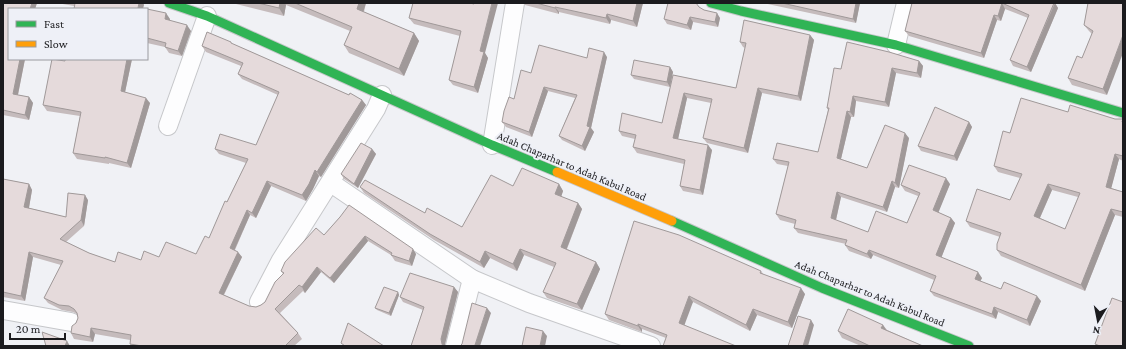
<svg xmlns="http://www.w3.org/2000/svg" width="1126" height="349" font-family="'Crimson Pro',serif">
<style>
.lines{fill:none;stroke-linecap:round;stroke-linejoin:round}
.street-casing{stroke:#c6c7ca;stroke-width:20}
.fast-casing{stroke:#c6c7ca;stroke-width:11}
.slow-casing{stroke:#c6c7ca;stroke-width:11}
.street{stroke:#fdfdfe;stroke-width:18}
.fast{stroke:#30b455;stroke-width:9}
.slow{stroke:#ff9f0a;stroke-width:9}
.wall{fill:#c5bbbc;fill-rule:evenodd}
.shaded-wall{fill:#a09999}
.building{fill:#e5dadb;stroke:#a09999;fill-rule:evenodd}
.labels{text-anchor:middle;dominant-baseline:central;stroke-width:4;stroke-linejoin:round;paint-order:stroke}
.street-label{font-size:11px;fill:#1b1b1e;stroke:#eef0f7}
</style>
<rect width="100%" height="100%" fill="#f0f1f5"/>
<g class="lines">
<defs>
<g id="street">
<path d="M 896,45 L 906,3"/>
<path d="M 168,126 L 207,16"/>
<path d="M 492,145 L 515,3"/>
<path d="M 331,183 L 472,279 L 529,303 L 651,346"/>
<path d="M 259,302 L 281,260 L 376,109 L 382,95"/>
<path d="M 3,310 L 71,322"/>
<path d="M 455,346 L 472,279"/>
</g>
<g id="fast">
<path d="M 169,3 L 207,16 L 492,145 L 557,172"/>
<path d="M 711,3 L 741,11 L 896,45 L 1123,113"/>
<path d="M 672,221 L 822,288 L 969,346"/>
</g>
<path id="slow" d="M 557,172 L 672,221"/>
</defs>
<use href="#street" class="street-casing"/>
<use href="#fast" class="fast-casing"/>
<use href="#slow" class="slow-casing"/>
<use href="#street" class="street"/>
<use href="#fast" class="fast"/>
<use href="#slow" class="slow"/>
</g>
<g class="wall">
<path d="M 3,3 L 37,3 L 35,9 L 9,59 L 25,59 L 18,95 L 29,97 L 33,103 L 29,120 L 3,115 Z"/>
<path d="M 57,3 L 143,3 L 144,5 L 74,6 Z"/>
<path d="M 232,3 L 366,3 L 364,12 L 414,33 L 419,41 L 404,76 L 349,53 L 344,45 L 350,31 L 286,5 L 284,16 Z"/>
<path d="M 470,3 L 485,53 L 488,58 L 478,93 L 453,85 L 449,80 L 460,36 L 414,24 L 409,18 Z"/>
<path d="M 524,3 L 643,3 L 637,27 L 611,20 L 610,24 L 559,12 L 559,14 L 525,5 Z"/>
<path d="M 763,3 L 860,3 L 856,23 Z"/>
<path d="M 912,3 L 1055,3 L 1058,8 L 1031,72 L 1013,66 L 1010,60 L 1028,18 L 1005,9 L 1001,21 L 997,20 L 984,58 L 909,36 L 905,31 Z"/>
<path d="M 1088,3 L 1107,95 L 1072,85 L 1068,78 L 1082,58 L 1092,34 L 1089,31 L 1084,25 Z"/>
<path d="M 699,7 L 700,8 L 720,18 L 718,27 L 693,22 L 691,30 L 667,24 L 664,19 Z"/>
<path d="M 147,9 L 170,19 L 170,21 L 191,31 L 182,56 L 169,53 L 165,47 L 147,43 Z"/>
<path d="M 810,35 L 814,40 L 801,101 L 762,93 L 748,153 L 707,143 L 703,138 L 711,103 L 687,98 L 678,139 L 712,150 L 703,195 L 683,191 L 680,186 L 684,164 L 637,153 L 633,147 L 635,139 L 622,136 L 619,131 L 662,123 L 673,75 L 736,88 L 745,48 L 743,47 L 740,42 Z"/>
<path d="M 233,44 L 349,95 L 362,100 L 366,105 L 321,177 L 319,176 L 313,189 L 306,201 L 271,186 L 256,218 L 250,215 L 235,250 L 242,257 L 224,295 L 249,306 L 256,307 L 261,305 L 265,302 L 283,274 L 281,271 L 324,235 L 340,217 L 416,254 L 412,266 L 395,261 L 391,255 L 368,241 L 334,283 L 321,272 L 305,293 L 303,291 L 280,313 L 298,333 L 302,339 L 294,346 L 131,346 L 130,344 L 130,340 L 95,334 L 93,342 L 74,339 L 71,333 L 78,318 L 77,314 L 73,312 L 62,310 L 48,303 L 44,298 L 61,265 L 33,257 L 25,301 L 3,297 L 3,179 L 29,184 L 32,190 L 29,208 L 66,217 L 88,200 L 84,226 L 66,242 L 89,253 L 115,262 L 141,260 L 159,257 L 196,254 L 209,238 L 246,163 L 219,154 L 215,149 L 256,145 L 278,95 L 242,79 L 238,74 L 241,66 L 206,52 L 202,46 Z"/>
<path d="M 607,57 L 591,128 L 594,132 L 585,151 L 562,140 L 559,136 L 575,98 L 548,91 L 532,137 L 506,127 L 502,122 L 514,99 L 531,73 L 587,58 Z"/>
<path d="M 132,59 L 125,92 L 150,103 L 131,168 L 109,163 L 109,164 L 77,159 L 73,153 L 80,116 L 47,111 L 43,105 L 65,61 Z"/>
<path d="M 919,61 L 923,66 L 921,78 L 896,73 L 889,107 L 856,101 L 854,117 L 851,117 L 841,159 L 867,168 L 909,138 L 899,188 L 895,187 L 887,212 L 841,197 L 836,220 L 868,232 L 907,223 L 918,196 L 905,191 L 901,185 L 950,184 L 938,212 L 951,218 L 955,223 L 941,258 L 982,278 L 980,281 L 1001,289 L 1041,301 L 1030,326 L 998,312 L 996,319 L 934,296 L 930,291 L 934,280 L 873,255 L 871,259 L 849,251 L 845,245 L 846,244 L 798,233 L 794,228 L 795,224 L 780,220 L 776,214 L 788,166 L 777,164 L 773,159 L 818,152 L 828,110 L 827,108 L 841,69 Z"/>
<path d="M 670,67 L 673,72 L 670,87 L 634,79 L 631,75 Z"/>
<path d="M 1115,119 L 1123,119 L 1123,161 L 1119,159 L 1111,188 L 1123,192 L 1123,217 L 1115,215 L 1085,291 L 1001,256 L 997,250 L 1000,237 L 970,227 L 966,221 L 1010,200 L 1020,178 L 998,172 L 994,166 L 1010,133 ZM 1052,190 L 1078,197 L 1065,229 L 1040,218 Z"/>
<path d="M 969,122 L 972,127 L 957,161 L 921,151 L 918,146 Z"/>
<path d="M 372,149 L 376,154 L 358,188 L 344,179 L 341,174 Z"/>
<path d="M 559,184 L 563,191 L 561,197 L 578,203 L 582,209 L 567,249 L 596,262 L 600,269 L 582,310 L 547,298 L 543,292 L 554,267 L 524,255 L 517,271 L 490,258 L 484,268 L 434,240 L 364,193 L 360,187 L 425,213 L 462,227 L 513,186 Z"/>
<path d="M 761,271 L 764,275 L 805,294 L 792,328 L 757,315 L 750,331 L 693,302 L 666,338 L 642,329 L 642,332 L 609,320 L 605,314 Z"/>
<path d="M 454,287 L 458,292 L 445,344 L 445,346 L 411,346 L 423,310 L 403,302 L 400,297 Z"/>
<path d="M 398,292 L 399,295 L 391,316 L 377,310 L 375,308 Z"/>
<path d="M 883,325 L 887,330 L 923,346 L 861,346 L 842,338 L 838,331 Z"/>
</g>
<g class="shaded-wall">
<path d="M 32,3 L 37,3 L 35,9 L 30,9 Z"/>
<path d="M 139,3 L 143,3 L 144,5 L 143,9 L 138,8 Z"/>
<path d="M 280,3 L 285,3 L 286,5 L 284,16 L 279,8 Z"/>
<path d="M 359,3 L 366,3 L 362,16 L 357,9 Z"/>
<path d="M 492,3 L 498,3 L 485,53 L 488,58 L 478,93 L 474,87 L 480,51 Z"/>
<path d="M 637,3 L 643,3 L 637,27 L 633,21 Z"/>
<path d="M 856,3 L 860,3 L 856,23 L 853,19 Z"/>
<path d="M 1002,3 L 1005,9 L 1001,21 L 998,16 Z"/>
<path d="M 1055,3 L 1058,8 L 1031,72 L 1027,67 Z"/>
<path d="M 555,7 L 559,12 L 559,14 L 555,8 Z"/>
<path d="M 166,13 L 170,19 L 169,25 L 165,19 Z"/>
<path d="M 717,13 L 720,18 L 718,27 L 715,22 Z"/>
<path d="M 607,14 L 611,20 L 610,24 L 606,18 Z"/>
<path d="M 994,15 L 997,20 L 984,58 L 981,53 Z"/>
<path d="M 690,17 L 693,22 L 691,30 L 687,25 Z"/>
<path d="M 187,25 L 191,31 L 182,56 L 178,51 Z"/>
<path d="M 414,33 L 419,41 L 404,76 L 399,69 Z"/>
<path d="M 810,35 L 814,40 L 801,101 L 798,96 Z"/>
<path d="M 1123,35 L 1123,53 L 1107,95 L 1103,89 Z"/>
<path d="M 604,52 L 607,57 L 591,128 L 594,132 L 585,151 L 582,146 Z"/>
<path d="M 20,59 L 25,59 L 17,99 L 13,94 Z"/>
<path d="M 127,59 L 132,59 L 124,97 L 121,91 Z"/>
<path d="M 919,61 L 923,66 L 921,78 L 917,73 Z"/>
<path d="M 670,67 L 673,72 L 670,87 L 667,82 Z"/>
<path d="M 892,68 L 896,73 L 889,107 L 885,102 Z"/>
<path d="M 544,87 L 548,91 L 532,137 L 529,132 Z"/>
<path d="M 758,88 L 762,93 L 748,153 L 744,148 Z"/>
<path d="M 684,93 L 687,98 L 677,144 L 673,138 Z"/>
<path d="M 853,96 L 856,101 L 854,117 L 850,112 Z"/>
<path d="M 29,97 L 33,103 L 29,120 L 25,115 Z"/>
<path d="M 146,98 L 150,103 L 131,168 L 127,163 Z"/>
<path d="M 362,100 L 366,105 L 321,177 L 317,172 Z"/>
<path d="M 847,111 L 851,117 L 840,163 L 837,158 Z"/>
<path d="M 969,122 L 972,127 L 957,161 L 954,156 Z"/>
<path d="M 905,133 L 909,138 L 899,188 L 895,183 Z"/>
<path d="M 708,145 L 712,150 L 703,195 L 700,190 Z"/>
<path d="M 372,149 L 376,154 L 358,188 L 354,184 Z"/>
<path d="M 1115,154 L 1119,159 L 1110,193 L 1106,187 Z"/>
<path d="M 315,170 L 319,176 L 313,189 L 306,201 L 302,195 Z"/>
<path d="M 946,178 L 950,184 L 937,216 L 933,210 Z"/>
<path d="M 267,181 L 271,186 L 256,218 L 252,213 Z"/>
<path d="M 892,181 L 895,187 L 887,212 L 883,207 Z"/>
<path d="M 29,184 L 32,190 L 28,213 L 24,207 Z"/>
<path d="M 559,184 L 563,191 L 560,200 L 555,194 Z"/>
<path d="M 1048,184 L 1052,190 L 1038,222 L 1034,216 Z"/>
<path d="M 837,192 L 841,197 L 835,224 L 831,218 Z"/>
<path d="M 85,195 L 88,200 L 84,226 L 81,220 Z"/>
<path d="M 578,203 L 582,209 L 565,253 L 561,247 Z"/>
<path d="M 1111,209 L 1115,215 L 1085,291 L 1081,285 Z"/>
<path d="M 247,210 L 250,215 L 233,253 L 230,248 Z"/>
<path d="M 951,218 L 955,223 L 940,261 L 936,255 Z"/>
<path d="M 365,236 L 368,241 L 334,283 L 330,278 Z"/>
<path d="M 413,249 L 416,254 L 412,266 L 409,261 Z"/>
<path d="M 520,249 L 524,255 L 517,271 L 513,264 Z"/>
<path d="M 869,250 L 873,255 L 871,259 L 867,254 Z"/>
<path d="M 485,251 L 490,258 L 484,268 L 480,262 Z"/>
<path d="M 29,252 L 33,257 L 25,301 L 21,296 Z"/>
<path d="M 238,252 L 242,257 L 222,298 L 219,293 Z"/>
<path d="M 596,262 L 600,269 L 582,310 L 577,304 Z"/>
<path d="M 317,267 L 321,272 L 305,293 L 302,287 Z"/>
<path d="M 978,272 L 982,278 L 979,284 L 975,279 Z"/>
<path d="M 454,287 L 458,292 L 445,344 L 445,346 L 443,346 L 442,344 L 441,339 Z"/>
<path d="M 801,288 L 805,294 L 792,328 L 788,322 Z"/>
<path d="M 398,292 L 399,295 L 391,316 L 389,313 Z"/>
<path d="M 689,296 L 693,302 L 683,329 L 679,323 Z"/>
<path d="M 1037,296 L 1041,301 L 1030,326 L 1027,320 Z"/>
<path d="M 994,307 L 998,312 L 996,319 L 992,314 Z"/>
<path d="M 487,308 L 491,313 L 480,346 L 476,346 L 475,345 Z"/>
<path d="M 753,309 L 757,315 L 750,331 L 746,325 Z"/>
<path d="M 811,320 L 814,325 L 808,346 L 803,346 Z"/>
<path d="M 638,324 L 642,329 L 642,332 L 638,326 Z"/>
<path d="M 883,325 L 887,331 L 881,328 Z"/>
<path d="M 91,328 L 95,334 L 93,342 L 90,337 Z"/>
<path d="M 543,331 L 547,336 L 545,346 L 540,346 Z"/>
<path d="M 67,341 L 70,346 L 65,346 Z"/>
</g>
<g class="building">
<path d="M 3,3 L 32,3 L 30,9 L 9,9 L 9,59 L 20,59 L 13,94 L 29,97 L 25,115 L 3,110 Z"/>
<path d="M 75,3 L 139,3 L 138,8 L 145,9 L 74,9 Z"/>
<path d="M 258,3 L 280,3 L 279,8 Z"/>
<path d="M 295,3 L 359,3 L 357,9 L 414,33 L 399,69 L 344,45 L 352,27 Z"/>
<path d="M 413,3 L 470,3 L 474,4 L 474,3 L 492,3 L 480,51 L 484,52 L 474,87 L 449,80 L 461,31 L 409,18 Z"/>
<path d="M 536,3 L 637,3 L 633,21 L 607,14 L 606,18 L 555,7 L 555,8 Z"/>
<path d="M 668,3 L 696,3 L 699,7 L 704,10 L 717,13 L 715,22 L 690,17 L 687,25 L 664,19 Z"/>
<path d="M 782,3 L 856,3 L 853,19 Z"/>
<path d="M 912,3 L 1054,3 L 1027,67 L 1010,60 L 1029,15 L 1002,3 L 998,16 L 994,15 L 981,53 L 905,31 Z"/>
<path d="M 1088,3 L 1123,3 L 1123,35 L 1103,89 L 1068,78 L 1077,56 L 1082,58 L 1093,31 L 1084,25 Z"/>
<path d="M 147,9 L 166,13 L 165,19 L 187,25 L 178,51 L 165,47 L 166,43 L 147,38 Z"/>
<path d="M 744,20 L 810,35 L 798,96 L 758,88 L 744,148 L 703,138 L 712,99 L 684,93 L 673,138 L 708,145 L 700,190 L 680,186 L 685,160 L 633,147 L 636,135 L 619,131 L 622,113 L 662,123 L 673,75 L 736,88 L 746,43 L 740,42 Z"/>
<path d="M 207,32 L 231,42 L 231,43 L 349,95 L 350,93 L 362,100 L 317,172 L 315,170 L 309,184 L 302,195 L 267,181 L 252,213 L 247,210 L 230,248 L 238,252 L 219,293 L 249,306 L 256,307 L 261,305 L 265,302 L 275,282 L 284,273 L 281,271 L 285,262 L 316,228 L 324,235 L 340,217 L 349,205 L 413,249 L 409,261 L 391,255 L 392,253 L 365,236 L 330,278 L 317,267 L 302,287 L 299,285 L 275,309 L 298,333 L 285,346 L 142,346 L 130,344 L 131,335 L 91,328 L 90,337 L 71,333 L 72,326 L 76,323 L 78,318 L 77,313 L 74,309 L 69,306 L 59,305 L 44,298 L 63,261 L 29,252 L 21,296 L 3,292 L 3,179 L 29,184 L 24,207 L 66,217 L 68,193 L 85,195 L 81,220 L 60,239 L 89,253 L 115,262 L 118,252 L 141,260 L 144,251 L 159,257 L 166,242 L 196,254 L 205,236 L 209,238 L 225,201 L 227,202 L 248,159 L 215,149 L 220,134 L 256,145 L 279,92 L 238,74 L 243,63 L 202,46 Z"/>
<path d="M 847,42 L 889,52 L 919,61 L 917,73 L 892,68 L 885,102 L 853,96 L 850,112 L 847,111 L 837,158 L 867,168 L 885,125 L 905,133 L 895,183 L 892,181 L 883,207 L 837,192 L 831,218 L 868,232 L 876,211 L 907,223 L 920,193 L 901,185 L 909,165 L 946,178 L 933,210 L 951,218 L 936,255 L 978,272 L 975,279 L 1001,289 L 1004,282 L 1037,296 L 1027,320 L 994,307 L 992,314 L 930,291 L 936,276 L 869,250 L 867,254 L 845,245 L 847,240 L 794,228 L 796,220 L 776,214 L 789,162 L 773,159 L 777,143 L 818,152 L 829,108 L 827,108 L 834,68 L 841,69 Z"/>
<path d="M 539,45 L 587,58 L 589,48 L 604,52 L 587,126 L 590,127 L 582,146 L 559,136 L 577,95 L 544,87 L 529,132 L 502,122 L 504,111 L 509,97 L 514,99 L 521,70 L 531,73 Z"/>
<path d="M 52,59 L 65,61 L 65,59 L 127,59 L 121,91 L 146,98 L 127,163 L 105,157 L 105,158 L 73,153 L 81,112 L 43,105 Z"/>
<path d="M 634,60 L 670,67 L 667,82 L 631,75 Z"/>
<path d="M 1021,98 L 1068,112 L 1070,105 L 1115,119 L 1123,119 L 1122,122 L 1123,123 L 1123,156 L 1115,154 L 1106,187 L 1123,192 L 1123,212 L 1111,209 L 1081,285 L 997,250 L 997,244 L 1001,233 L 966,221 L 977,189 L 1010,200 L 1022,174 L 994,166 L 1003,131 L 1010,133 ZM 1048,184 L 1080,193 L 1065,229 L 1034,216 Z"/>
<path d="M 935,107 L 969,122 L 954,156 L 918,146 Z"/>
<path d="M 361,143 L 372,149 L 354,184 L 341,174 Z"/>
<path d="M 522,168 L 559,184 L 555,194 L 578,203 L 561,247 L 596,262 L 577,304 L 543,292 L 556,263 L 520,249 L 513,264 L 485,251 L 480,262 L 430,234 L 360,187 L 365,180 L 425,213 L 427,208 L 462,227 L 491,175 L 513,186 Z"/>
<path d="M 634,221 L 679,235 L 761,271 L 760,273 L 801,288 L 788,322 L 753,309 L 746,325 L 689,296 L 679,323 L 736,346 L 663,346 L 667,335 L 638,324 L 638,326 L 605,314 Z"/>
<path d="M 410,273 L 454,287 L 441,339 L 442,344 L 443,346 L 411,346 L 424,307 L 400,297 Z"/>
<path d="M 384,287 L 398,292 L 389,313 L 375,308 Z"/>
<path d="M 1112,298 L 1123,302 L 1123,346 L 1100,346 L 1095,344 Z"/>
<path d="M 472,303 L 487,308 L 475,345 L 478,346 L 460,346 L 462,344 Z"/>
<path d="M 848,309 L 883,325 L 881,328 L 923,346 L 870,346 L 838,331 Z"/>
<path d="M 798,316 L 811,320 L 803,346 L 788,346 Z"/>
<path d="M 348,323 L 384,346 L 345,346 L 341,343 Z"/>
<path d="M 526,327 L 543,331 L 540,346 L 522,346 Z"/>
<path d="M 42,332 L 67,341 L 65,346 L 46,346 Z"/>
</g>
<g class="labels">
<g class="street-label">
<text transform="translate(572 166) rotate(23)">Adah Chaparhar to Adah Kabul Road</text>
<text transform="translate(870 293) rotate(22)">Adah Chaparhar to Adah Kabul Road</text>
</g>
</g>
<rect width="1126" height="349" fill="none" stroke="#1b1b1e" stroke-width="8"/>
<rect x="8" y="8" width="140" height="52" fill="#eef0f7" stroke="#9a9ba0"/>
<rect x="16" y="21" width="20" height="6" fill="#30b455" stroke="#9a9ba0"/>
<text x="44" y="28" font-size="12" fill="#1b1b1e">Fast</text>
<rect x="16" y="41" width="20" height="6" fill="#ff9f0a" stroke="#9a9ba0"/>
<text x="44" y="48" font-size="12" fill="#1b1b1e">Slow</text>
<g transform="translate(1098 321) rotate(190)" stroke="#eef0f7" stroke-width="3" paint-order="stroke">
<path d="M0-3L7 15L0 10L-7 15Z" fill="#1b1b1e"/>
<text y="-6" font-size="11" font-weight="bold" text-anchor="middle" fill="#1b1b1e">N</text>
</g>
<path d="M10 333v6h55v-6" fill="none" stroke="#1b1b1e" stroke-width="2"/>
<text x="16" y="333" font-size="12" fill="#1b1b1e" stroke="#eef0f7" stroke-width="3" paint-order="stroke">20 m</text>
</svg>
